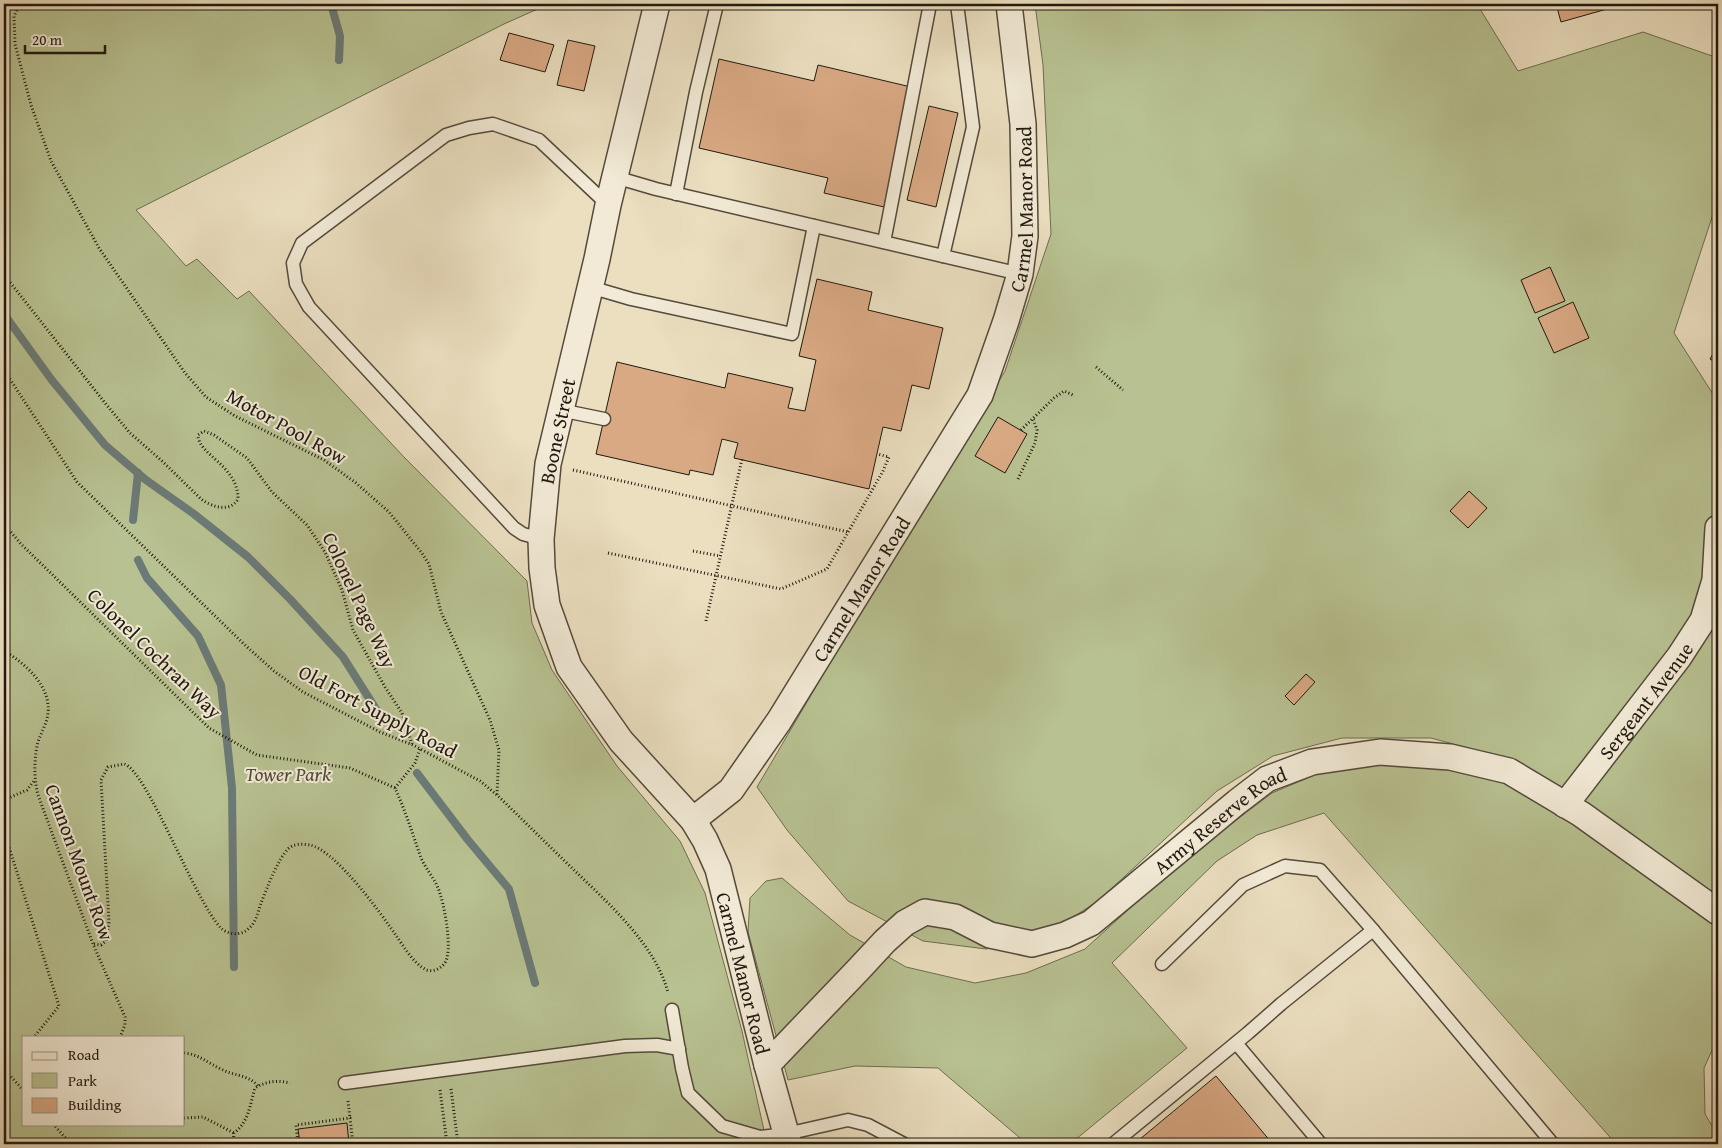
<svg xmlns="http://www.w3.org/2000/svg" width="1722" height="1148" font-family="'Gentium Book Plus',serif">
<style>
.green{fill:#b8c191;stroke:#6c6d50;fill-rule:evenodd}
.lines{fill:none;stroke-linecap:round;stroke-linejoin:round}
.stream{stroke:#6b7a77;stroke-width:8}
.building{fill:#d9a984;stroke:#20190f}
.service-casing{stroke:#534a3b;stroke-width:15}
.minor-casing{stroke:#534a3b;stroke-width:28}
.path{stroke:#20190f;stroke-width:3;stroke-dasharray:1 2.5;stroke-linecap:butt}
.service{stroke:#f2ead6;stroke-width:12}
.minor{stroke:#f2ead6;stroke-width:25}
.labels{text-anchor:middle;dominant-baseline:central;stroke-width:4;stroke-linejoin:round;paint-order:stroke}
.street-label{font-size:20px;fill:#20190f;stroke:#f2ead6}
.park-label{font-size:20px;font-style:italic;fill:#4e4b36;stroke:#f2ead6}
</style>
<rect width="100%" height="100%" fill="#ebdfc0"/>
<filter id="stains"><feTurbulence type="fractalNoise" baseFrequency=".004" numOctaves="4"/><feColorMatrix values="0 0 0 0 .2 0 0 0 0 .09 0 0 0 0 .02 0 0 0 .5 -.17"/></filter>
<radialGradient id="worn" r=".72"><stop offset=".6" stop-color="#630" stop-opacity="0"/><stop offset="1" stop-color="#630" stop-opacity=".3"/></radialGradient>
<g class="green">
<path d="M 4,4 L 549,4 L 504,24 L 136,210 L 186,266 L 197,259 L 237,299 L 249,291 L 403,456 L 527,581 L 532,623 L 552,670 L 617,766 L 680,841 L 705,893 L 742,1031 L 767,1144 L 4,1144 ZM 24,1037 L 184,1037 L 184,1124 L 24,1124 Z"/>
<path d="M 1035,4 L 1477,4 L 1518,71 L 1643,32 L 1718,58 L 1718,199 L 1674,333 L 1718,402 L 1718,1037 L 1704,1068 L 1705,1114 L 1718,1136 L 1718,1144 L 1616,1144 L 1324,813 L 1257,835 L 1217,861 L 1112,963 L 1187,1048 L 1070,1144 L 1027,1144 L 938,1068 L 855,1066 L 788,1080 L 748,932 L 750,898 L 766,881 L 782,878 L 850,935 L 906,967 L 975,983 L 1026,973 L 1085,949 L 1183,860 L 1272,793 L 1317,774 L 1392,759 L 1460,771 L 1472,749 L 1431,738 L 1342,738 L 1273,756 L 1217,791 L 1098,901 L 1042,937 L 986,949 L 923,941 L 848,901 L 787,830 L 757,787 L 871,593 L 1005,371 L 1051,234 L 1043,65 Z"/>
</g>
<g class="lines">
<g class="stream">
<path d="M 331,4 L 340,36 L 339,60"/>
<path d="M 4,314 L 51,379 L 105,445 L 146,480 L 194,514 L 248,557 L 290,599 L 343,657 L 379,714"/>
<path d="M 133,520 L 138,473"/>
<path d="M 138,560 L 147,578 L 198,636 L 221,685 L 232,788 L 234,967"/>
<path d="M 417,773 L 468,840 L 509,889 L 535,983"/>
</g>
</g>
<g class="building">
<path d="M 1556,4 L 1606,4 L 1607,9 L 1561,22 Z"/>
<path d="M 509,33 L 554,45 L 545,72 L 500,60 Z"/>
<path d="M 568,40 L 595,46 L 584,91 L 557,85 Z"/>
<path d="M 719,59 L 814,81 L 818,65 L 911,87 L 884,207 L 824,193 L 828,178 L 699,148 Z"/>
<path d="M 929,106 L 958,113 L 936,207 L 907,200 Z"/>
<path d="M 1550,267 L 1565,301 L 1535,313 L 1521,280 Z"/>
<path d="M 817,279 L 872,292 L 868,310 L 943,328 L 929,389 L 912,385 L 901,431 L 883,427 L 869,489 L 734,458 L 738,443 L 722,439 L 713,475 L 690,470 L 689,475 L 596,454 L 617,362 L 725,388 L 728,373 L 793,388 L 788,408 L 805,411 L 816,360 L 799,356 Z"/>
<path d="M 1573,302 L 1589,338 L 1554,353 L 1538,318 Z"/>
<path d="M 1718,345 L 1718,364 L 1710,359 Z"/>
<path d="M 998,417 L 1027,434 L 1005,473 L 975,456 Z"/>
<path d="M 1469,491 L 1487,508 L 1468,528 L 1450,511 Z"/>
<path d="M 1306,674 L 1315,682 L 1294,705 L 1285,696 Z"/>
<path d="M 1216,1076 L 1271,1142 L 1268,1144 L 1134,1144 Z"/>
<path d="M 347,1123 L 349,1144 L 300,1144 L 298,1129 Z"/>
</g>
<g class="lines">
<defs>
<g id="service">
<path d="M 615,177 L 656,189 L 1020,274"/>
<path d="M 676,194 L 696,92 L 717,4"/>
<path d="M 884,242 L 930,4"/>
<path d="M 943,256 L 973,127 L 957,4"/>
<path d="M 590,287 L 631,299 L 792,334 L 814,226"/>
<path d="M 560,410 L 604,419"/>
<path d="M 541,539 L 523,534 L 514,528 L 309,307 L 296,284 L 293,263 L 302,243 L 446,135 L 469,128 L 493,124 L 539,140 L 608,205"/>
<path d="M 1162,964 L 1243,885 L 1285,866 L 1320,870 L 1373,930"/>
<path d="M 672,1010 L 682,1068 L 688,1093 L 722,1126 L 760,1137 L 786,1134 L 848,1120 L 868,1125 L 904,1144"/>
<path d="M 1236,1043 L 1321,1144"/>
<path d="M 345,1083 L 625,1046 L 657,1045 L 679,1049"/>
<path d="M 1113,1144 L 1248,1033 L 1281,1004 L 1373,930 L 1553,1144"/>
</g>
<g id="minor">
<path id="s1" d="M 657,4 L 608,205 L 597,259 L 548,464 L 541,539 L 542,568 L 547,605 L 569,667 L 621,741 L 693,820 L 705,840 L 718,869 L 767,1065 L 789,1144"/>
<path id="s2" d="M 1565,805 L 1679,657 L 1703,620 L 1715,580 L 1718,528"/>
<path id="s3" d="M 693,820 L 731,790 L 779,721 L 980,395 L 1006,321 L 1020,274 L 1025,236 L 1023,124 L 1009,4"/>
<path id="s4" d="M 767,1065 L 858,970 L 885,941 L 905,923 L 925,912 L 955,917 L 990,935 L 1032,944 L 1065,935 L 1091,923 L 1237,802 L 1267,779 L 1312,762 L 1380,752 L 1450,757 L 1509,771 L 1581,814 L 1718,912"/>
</g>
</defs>
<use href="#service" class="service-casing"/>
<use href="#minor" class="minor-casing"/>
<g class="path">
<path d="M 20,4 L 14,16 L 15,44 L 31,105 L 51,161 L 99,248 L 185,373 L 206,397 L 235,416 L 324,460 L 356,483 L 389,512 L 421,552 L 429,564 L 441,612 L 490,720 L 499,750 L 497,795"/>
<path d="M 4,270 L 9,281 L 105,403 L 130,433 L 162,461 L 201,499 C 212,507 230,513 238,499 C 238,465 198,455 198,435 L 204,431 L 214,435 L 247,458 L 272,492 L 307,525 L 325,552 L 342,590 L 353,630 L 385,687 L 402,713 L 412,744"/>
<path d="M 1096,367 L 1123,390"/>
<path d="M 4,370 L 77,482 L 246,646 L 274,671 L 303,692 L 380,732 L 413,745 L 480,781 L 497,795 C 523,820 548,845 574,870 C 608,903 656,945 668,993"/>
<path d="M 1021,430 L 1054,398 L 1064,391 L 1073,395"/>
<path d="M 573,470 L 848,532"/>
<path d="M 1018,479 L 1035,443 L 1037,430 L 1033,419"/>
<path d="M 4,524 L 21,544 L 209,728 L 257,755 L 350,768 L 395,788 C 405,810 412,832 420,855 C 424,867 433,876 438,888 C 444,901 454,954 444,964 C 440,969 433,972 427,970 C 413,964 403,945 395,934 C 380,912 335,850 310,845 C 303,844 294,843 288,849 C 278,859 267,888 261,903 C 258,912 256,923 248,929 C 241,936 228,935 221,928 C 195,902 147,770 124,764 L 108,767 L 101,780 L 109,922 L 106,941 L 101,945 L 93,944"/>
<path d="M 693,551 L 720,556"/>
<path d="M 608,553 L 781,589 L 827,569 L 883,471 L 889,457 L 877,454"/>
<path d="M 706,621 L 742,459"/>
<path d="M 4,651 C 25,663 51,686 48,713 C 47,725 39,735 37,746 C 34,763 34,779 38,795 L 93,944 L 125,1017 L 125,1025 L 120,1037"/>
<path d="M 395,788 L 415,763 L 420,749"/>
<path d="M 4,800 L 27,790 L 34,781"/>
<path d="M 4,831 L 59,1006 L 34,1037"/>
<path d="M 184,1053 C 199,1054 209,1064 223,1070 C 235,1076 249,1075 258,1086"/>
<path d="M 4,1069 L 24,1091"/>
<path d="M 451,1089 L 458,1144"/>
<path d="M 440,1090 L 447,1144"/>
<path d="M 348,1101 L 350,1118"/>
<path d="M 184,1118 L 203,1117 L 234,1133"/>
<path d="M 53,1124 L 71,1144"/>
<path d="M 233,1144 L 234,1133 C 249,1122 250,1104 255,1088 C 266,1081 278,1080 290,1083"/>
<path d="M 298,1144 L 296,1125 L 350,1118 L 353,1144"/>
</g>
<use href="#service" class="service"/>
<use href="#minor" class="minor"/>
</g>
<g class="labels">
<g class="street-label">
<text stroke="none"><textPath href="#s3" startOffset="708">Carmel Manor Road</textPath></text>
<text transform="translate(287 426) rotate(29)">Motor Pool Row</text>
<text transform="translate(557 431) rotate(-78)">Boone Street</text>
<text stroke="none"><textPath href="#s3" startOffset="288">Carmel Manor Road</textPath></text>
<text transform="translate(360 600) rotate(65)">Colonel Page Way</text>
<text transform="translate(155 653) rotate(44)">Colonel Cochran Way</text>
<text stroke="none"><textPath href="#s2" startOffset="132">Sergeant Avenue</textPath></text>
<text transform="translate(378 711) rotate(28)">Old Fort Supply Road</text>
<text stroke="none"><textPath href="#s4" startOffset="562">Army Reserve Road</textPath></text>
<text transform="translate(80 862) rotate(70)">Cannon Mount Row</text>
<text stroke="none"><textPath href="#s1" startOffset="1040">Carmel Manor Road</textPath></text>
</g>
<g class="park-label">
<text x="288" y="773">Tower Park</text>
</g>
</g>
<rect width="1722" height="1148" fill="none" stroke="#ebdfc0" stroke-width="20"/>
<rect x="5" y="5" width="1712" height="1138" fill="none" stroke="#20190f" stroke-width="2.5"/>
<rect x="10" y="10" width="1702" height="1128" fill="none" stroke="#20190f"/>
<rect x="22" y="1036" width="162" height="90" fill="#f2ead6" stroke="#9e9686"/>
<rect x="32" y="1052" width="25" height="8" fill="#f2ead6" stroke="#9e9686"/>
<text x="68" y="1060" font-size="15" fill="#20190f">Road</text>
<rect x="32" y="1073" width="25" height="15" fill="#b8c191" stroke="#9e9686"/>
<text x="68" y="1086" font-size="15" fill="#20190f">Park</text>
<rect x="32" y="1098" width="25" height="15" fill="#d9a984" stroke="#9e9686"/>
<text x="68" y="1110" font-size="15" fill="#20190f">Building</text>
<path d="M25 45v8h80v-8" fill="none" stroke="#20190f" stroke-width="2.5"/>
<text x="32" y="45" font-size="15" fill="#20190f" stroke="#f2ead6" stroke-width="4" paint-order="stroke">20 m</text>
<rect width="100%" height="100%" filter="url(#stains)"/>
<rect width="100%" height="100%" fill="url(#worn)"/>
</svg>
